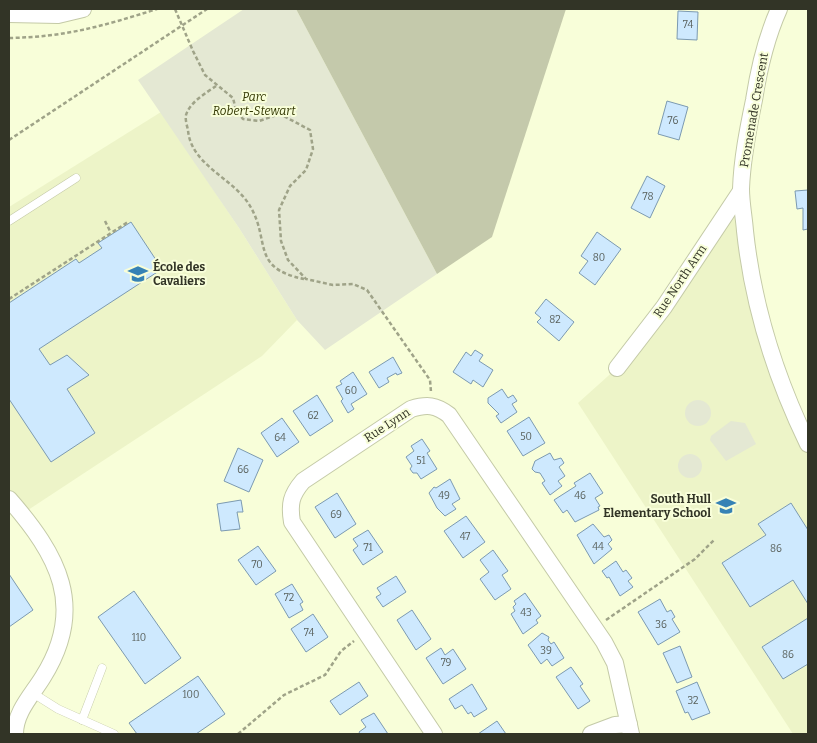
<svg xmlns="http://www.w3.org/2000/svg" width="817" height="743" font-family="Bitter,serif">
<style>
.built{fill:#edf4c8}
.green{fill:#e4e8d3}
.forest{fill:#c4c9ab}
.building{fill:#cee9fe;stroke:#7c9ab1}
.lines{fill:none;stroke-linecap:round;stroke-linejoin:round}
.lane-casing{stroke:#c4caa7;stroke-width:9}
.street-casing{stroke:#c4caa7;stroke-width:18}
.path{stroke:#9fa388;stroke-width:2.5;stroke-dasharray:4 2.5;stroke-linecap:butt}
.lane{stroke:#fff;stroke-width:8}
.street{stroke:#fff;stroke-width:16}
.labels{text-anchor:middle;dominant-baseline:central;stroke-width:4;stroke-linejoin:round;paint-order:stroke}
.number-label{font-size:10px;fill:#59615c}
.park-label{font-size:12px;font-style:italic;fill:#313601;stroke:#f8fed9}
.street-label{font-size:12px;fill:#323426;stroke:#f8fed9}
.poi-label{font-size:12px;font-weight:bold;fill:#323426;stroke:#f8fed9;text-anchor:start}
</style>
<rect width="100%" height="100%" fill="#f8fed9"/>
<g class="built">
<path d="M 161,112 L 239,228 L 297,320 L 262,356 L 22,514 L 9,499 L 9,207 Z"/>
<path d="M 741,191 L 747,251 L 808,444 L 808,734 L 793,734 L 578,403 L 617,368 Z"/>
</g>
<g class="green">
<path d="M 244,9 L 296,9 L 437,274 L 325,350 L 297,320 L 239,228 L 138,80 Z"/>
<circle cx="698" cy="413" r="13"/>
<path d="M 731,421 L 745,423 L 756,444 L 726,461 L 710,440 L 711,436 Z"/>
<circle cx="690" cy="466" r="12"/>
</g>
<path class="forest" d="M 296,9 L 566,9 L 492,237 L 437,274 Z"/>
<g class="building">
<path d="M 678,11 L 698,12 L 697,40 L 677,39 Z"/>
<path d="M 667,101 L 688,107 L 679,140 L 658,134 Z"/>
<path d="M 647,176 L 665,186 L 650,218 L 631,208 Z"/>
<path d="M 808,190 L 808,229 L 803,230 L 803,208 L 797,209 L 795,191 Z"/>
<path d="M 131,222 L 162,269 L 39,349 L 50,365 L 67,355 L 89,375 L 67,389 L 95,433 L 51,462 L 9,399 L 9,303 L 76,259 L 79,263 L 102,248 L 98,243 Z"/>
<path d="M 597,232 L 621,249 L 595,285 L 579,273 L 588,261 L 581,256 Z"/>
<path d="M 546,299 L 574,322 L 559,341 L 537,322 L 541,318 L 535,313 Z"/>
<path d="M 475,350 L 483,355 L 479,361 L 493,370 L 483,387 L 473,380 L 471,384 L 453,372 L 466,352 L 471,356 Z"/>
<path d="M 393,357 L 402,373 L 397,375 L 396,373 L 387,378 L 389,382 L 379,388 L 369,372 Z"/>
<path d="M 353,372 L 367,394 L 351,404 L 354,409 L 348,413 L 341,401 L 343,399 L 336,387 L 342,384 L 340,381 Z"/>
<path d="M 502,389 L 508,398 L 513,395 L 517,401 L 512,404 L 517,412 L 501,423 L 496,416 L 499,414 L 488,403 L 488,398 Z"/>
<path d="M 317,395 L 333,421 L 310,436 L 293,411 Z"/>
<path d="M 529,417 L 545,443 L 523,456 L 507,431 Z"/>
<path d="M 282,418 L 299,442 L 277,457 L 261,433 Z"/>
<path d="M 422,439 L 430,451 L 427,453 L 437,469 L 421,479 L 417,473 L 413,473 L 410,469 L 412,466 L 406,457 L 414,451 L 411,446 Z"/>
<path d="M 238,448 L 263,460 L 249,492 L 224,481 Z"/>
<path d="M 550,453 L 554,460 L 561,458 L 564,463 L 559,467 L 565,476 L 558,481 L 562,486 L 550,495 L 542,483 L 545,481 L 540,473 L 535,472 L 532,469 L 535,461 Z"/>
<path d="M 590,473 L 603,493 L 595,498 L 600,506 L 598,507 L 599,510 L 575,522 L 567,510 L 563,513 L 554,500 L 576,486 L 574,483 Z"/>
<path d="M 450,479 L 460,499 L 452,504 L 456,509 L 445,516 L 437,508 L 429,493 L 434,487 L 436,488 Z"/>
<path d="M 337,493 L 356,524 L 335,538 L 315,507 Z"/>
<path d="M 241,500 L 243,512 L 237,512 L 240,529 L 221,531 L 217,504 Z"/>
<path d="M 791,503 L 808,530 L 808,604 L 793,580 L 750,607 L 722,563 L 766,535 L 758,524 Z"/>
<path d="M 466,516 L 485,542 L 463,558 L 444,531 Z"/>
<path d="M 593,524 L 604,537 L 609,535 L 612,540 L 608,544 L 612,549 L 594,564 L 577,535 Z"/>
<path d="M 368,530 L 383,552 L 363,565 L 353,550 L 358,546 L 353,539 Z"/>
<path d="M 258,546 L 276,571 L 256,585 L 238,560 Z"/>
<path d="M 493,550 L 508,571 L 502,575 L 511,589 L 495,600 L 480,579 L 489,572 L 480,560 Z"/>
<path d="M 616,561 L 623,572 L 626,570 L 632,578 L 628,581 L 633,587 L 620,596 L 609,577 L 607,578 L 602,571 Z"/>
<path d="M 9,574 L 33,610 L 9,627 Z"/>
<path d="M 396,576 L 406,592 L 383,607 L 376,597 L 381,594 L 377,588 Z"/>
<path d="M 292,584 L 303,602 L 300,604 L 303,610 L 289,618 L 275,594 Z"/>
<path d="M 134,591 L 181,658 L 145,684 L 98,617 Z"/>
<path d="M 525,593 L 541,616 L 536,620 L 538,623 L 523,634 L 511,614 L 515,611 L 513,607 L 516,604 L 514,601 Z"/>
<path d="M 660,599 L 667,612 L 671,610 L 675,617 L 672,619 L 680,632 L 658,645 L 638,612 Z"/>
<path d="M 412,610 L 431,639 L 416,650 L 397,620 Z"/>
<path d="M 313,614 L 328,637 L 306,652 L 291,629 Z"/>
<path d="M 808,618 L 808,664 L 783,679 L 762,647 Z"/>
<path d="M 542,633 L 549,637 L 548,640 L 551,644 L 554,642 L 564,658 L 552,666 L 547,659 L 541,664 L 528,645 Z"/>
<path d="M 680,646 L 692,677 L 677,683 L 663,653 Z"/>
<path d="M 441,648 L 445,655 L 453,649 L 466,669 L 443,684 L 426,658 Z"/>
<path d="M 571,667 L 583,684 L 580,686 L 590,701 L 578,709 L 556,677 Z"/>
<path d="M 198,676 L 225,714 L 196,734 L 137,734 L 129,723 Z"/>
<path d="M 359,682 L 368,696 L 340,715 L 330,701 Z"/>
<path d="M 697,682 L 710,713 L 692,720 L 688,712 L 685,713 L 676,691 Z"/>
<path d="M 472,684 L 487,709 L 474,717 L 471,712 L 468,714 L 462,705 L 455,709 L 449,699 Z"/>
<path d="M 374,713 L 388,734 L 360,734 L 359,732 L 366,727 L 361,720 Z"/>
<path d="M 497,721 L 506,734 L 478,734 Z"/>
</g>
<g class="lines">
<defs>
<g id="lane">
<path d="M 9,221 L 76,178"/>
<path d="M 31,692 L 58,709 L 114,734"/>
<path d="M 82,720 L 102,668"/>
</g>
<g id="street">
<path d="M 779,9 C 766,38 759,68 754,100 C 748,129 742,159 741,189 C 741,203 744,217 745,231 C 753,306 775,376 808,444"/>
<path d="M 9,14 L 58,15 L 83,9"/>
<path d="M 617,368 L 664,307 L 741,191"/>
<path d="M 9,499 C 58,555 87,607 43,677 C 32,695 15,712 15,734"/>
<path d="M 434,734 L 292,522 C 289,504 291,495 303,481 L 411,409 C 427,404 436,405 449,415 L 604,642 L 615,663 L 631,734"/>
<path d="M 591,734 L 615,725 L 629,724"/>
</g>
</defs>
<use href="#lane" class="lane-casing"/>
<use href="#street" class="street-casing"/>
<g class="path">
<path d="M 175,9 L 193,51 L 205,75 L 233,98 L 236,110 L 243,119 L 259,121 L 280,114 L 310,130 L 313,149 L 306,170 L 290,186 L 279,210 L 281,241 L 288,260 L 306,279 L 333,285 L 353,284 L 367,290 L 430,380 L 431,392"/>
<path d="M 9,38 C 66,37 103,26 157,9"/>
<path d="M 216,86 C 206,93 190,102 186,115 C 185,119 187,126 188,130 C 191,166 234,178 250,206 C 271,241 250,268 304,279"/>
<path d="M 9,140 L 207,9"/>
<path d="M 105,221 L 110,231"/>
<path d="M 9,299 L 128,222"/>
<path d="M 606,620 L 695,559 L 715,539"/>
<path d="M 238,734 L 284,695 L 325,675 L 341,651 L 354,641"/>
</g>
<use href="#lane" class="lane"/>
<use href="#street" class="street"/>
</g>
<defs>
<symbol id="school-bare" viewBox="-9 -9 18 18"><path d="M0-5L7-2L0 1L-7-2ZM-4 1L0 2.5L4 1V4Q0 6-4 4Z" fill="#3682b5" stroke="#f8fed9" stroke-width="2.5" paint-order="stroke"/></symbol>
</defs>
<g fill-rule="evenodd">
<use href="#school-bare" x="124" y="260" width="28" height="28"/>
<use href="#school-bare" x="712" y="492" width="28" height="28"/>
</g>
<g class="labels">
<g class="number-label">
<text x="688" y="25">74</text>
<text x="673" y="121">76</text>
<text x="648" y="197">78</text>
<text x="599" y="258">80</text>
<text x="555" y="320">82</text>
<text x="351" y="391">60</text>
<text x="313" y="416">62</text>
<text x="526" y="437">50</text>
<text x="280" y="438">64</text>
<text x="421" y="461">51</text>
<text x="243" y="470">66</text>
<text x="444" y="496">49</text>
<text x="580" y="496">46</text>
<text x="336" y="515">69</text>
<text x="465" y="537">47</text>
<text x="598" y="547">44</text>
<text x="368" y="548">71</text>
<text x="776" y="549">86</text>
<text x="257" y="565">70</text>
<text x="289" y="598">72</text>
<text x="526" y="613">43</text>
<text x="661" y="625">36</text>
<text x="309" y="633">74</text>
<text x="139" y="638">110</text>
<text x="546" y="651">39</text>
<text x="788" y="655">86</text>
<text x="446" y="663">79</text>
<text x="191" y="695">100</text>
<text x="693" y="701">32</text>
</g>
<g class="park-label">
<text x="254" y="97">Parc<tspan x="254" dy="14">Robert-Stewart</tspan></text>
</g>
<g class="street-label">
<text transform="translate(754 110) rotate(-80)">Promenade Crescent</text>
<text transform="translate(680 281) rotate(-56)">Rue North Arm</text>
<text transform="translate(387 425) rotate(-33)">Rue Lynn</text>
</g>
<g class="poi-label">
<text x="153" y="267">École des<tspan x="153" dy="14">Cavaliers</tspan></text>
<text x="711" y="499" text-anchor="end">South Hull<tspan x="711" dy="14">Elementary School</tspan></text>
</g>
</g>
<rect width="817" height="743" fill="none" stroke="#323426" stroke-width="20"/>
</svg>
